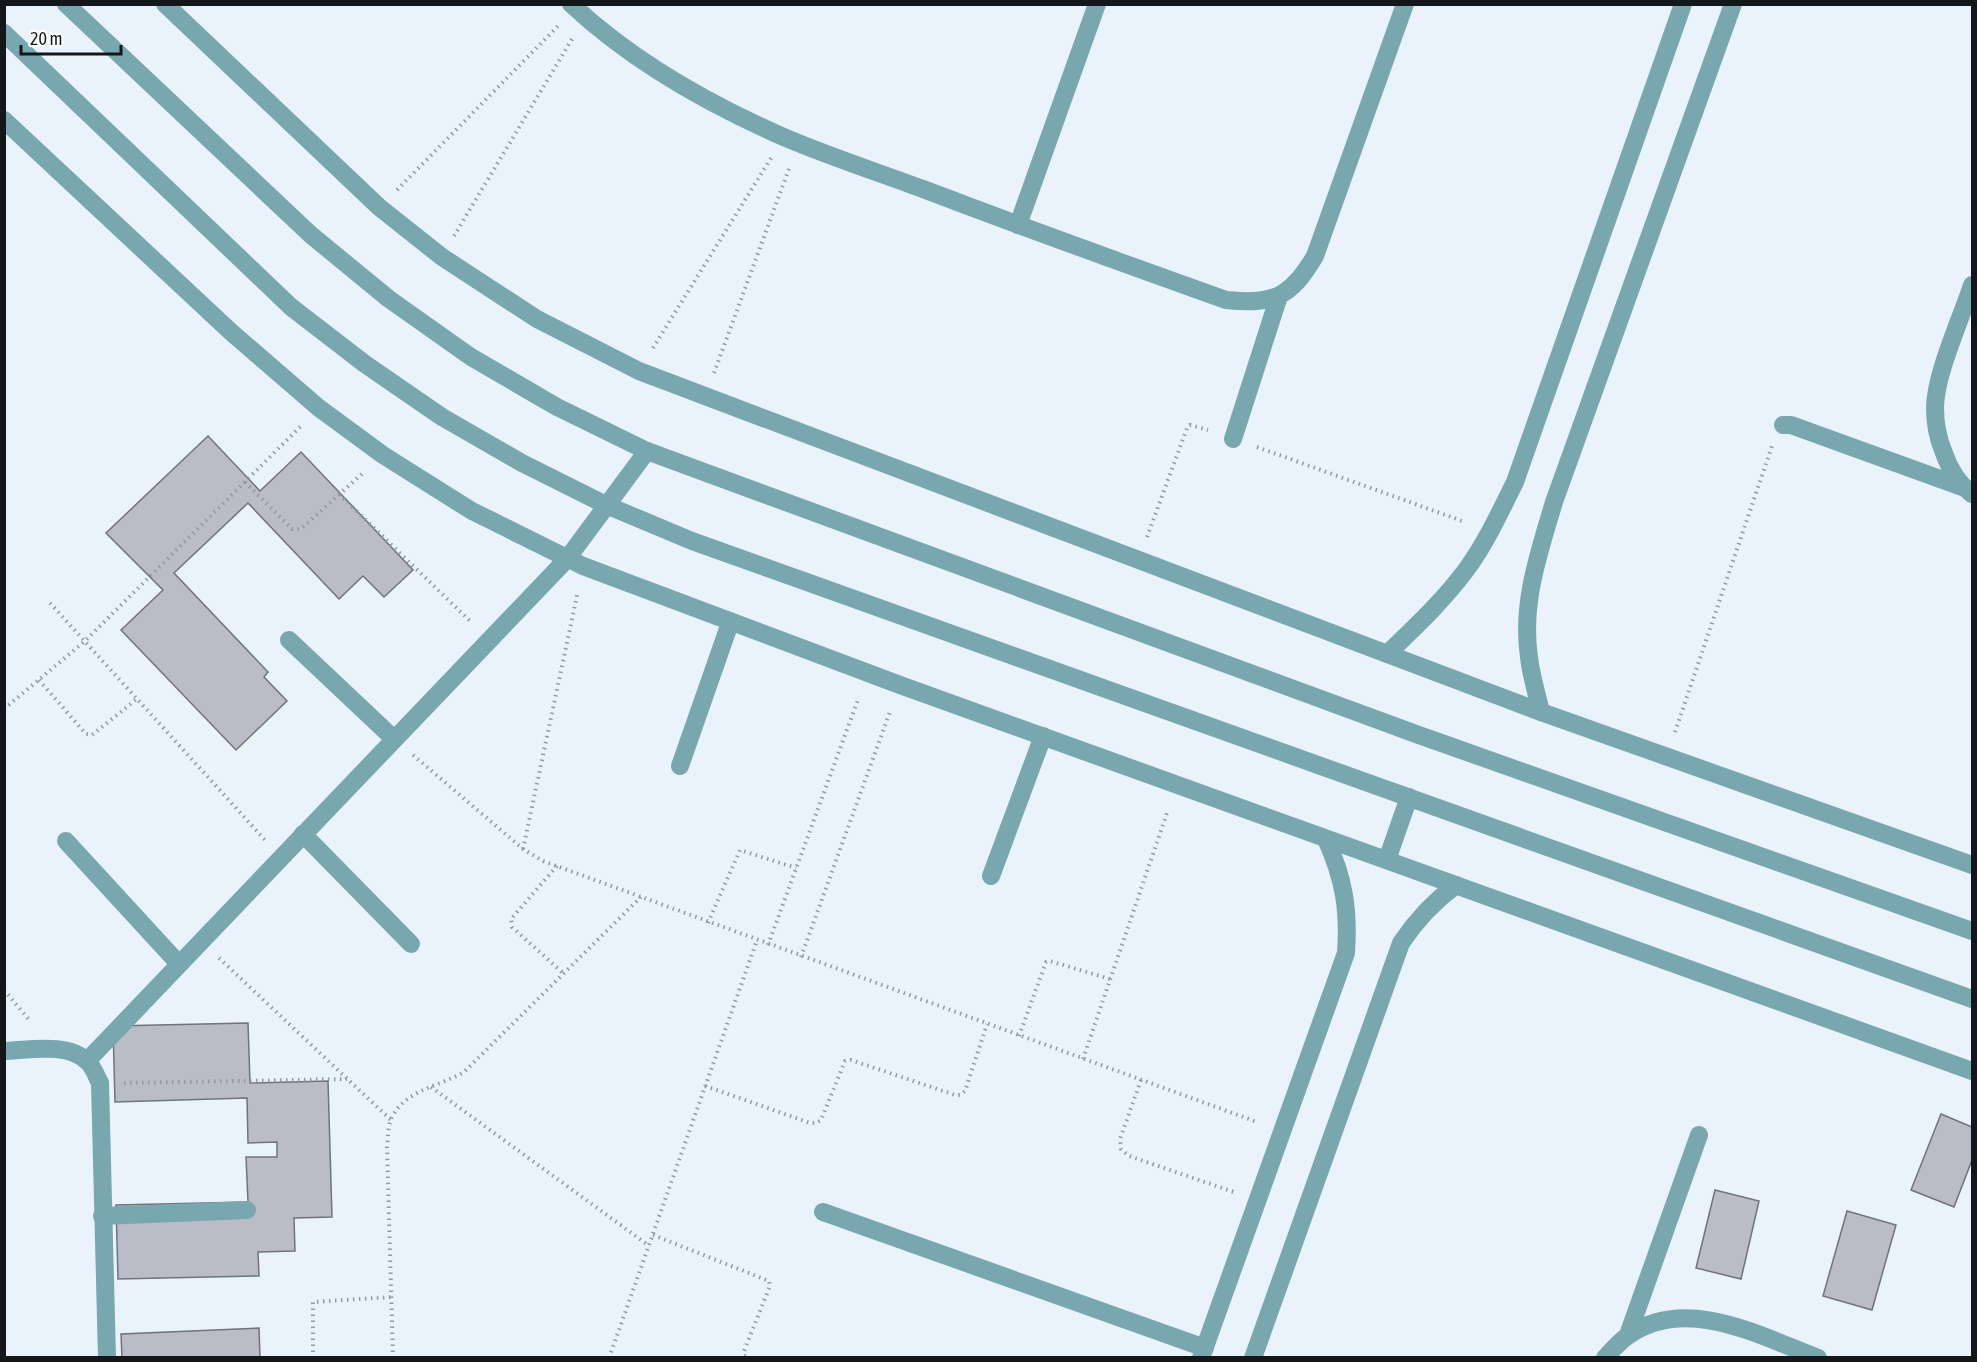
<svg xmlns="http://www.w3.org/2000/svg" width="1977" height="1362" font-family="'Asap Condensed',sans-serif">
<style>
.building{fill:#babcc7;stroke:#71727c;stroke-width:1.5}
.lines{fill:none;stroke-linecap:round;stroke-linejoin:round}
.path{stroke:#9399a0;stroke-width:4;stroke-dasharray:1.5 4.5;stroke-linecap:butt}
.minor{stroke:#79a7af;stroke-width:18}
</style>
<rect width="100%" height="100%" fill="#eaf3fc"/>
<g class="building">
<path d="M 208,436 L 260,491 L 301,452 L 413,570 L 384,597 L 363,576 L 339,599 L 248,503 L 174,573 L 268,672 L 264,677 L 287,701 L 236,750 L 121,630 L 163,590 L 106,533 Z"/>
<path d="M 248,1023 L 250,1083 L 328,1081 L 332,1217 L 294,1218 L 295,1251 L 258,1252 L 259,1276 L 118,1279 L 116,1205 L 248,1202 L 246,1157 L 277,1157 L 277,1142 L 248,1143 L 247,1098 L 115,1102 L 113,1026 Z"/>
<path d="M 1941,1114 L 1972,1127 L 1972,1160 L 1954,1207 L 1911,1190 Z"/>
<path d="M 1715,1190 L 1759,1201 L 1741,1279 L 1696,1268 Z"/>
<path d="M 1847,1211 L 1896,1225 L 1872,1310 L 1823,1296 Z"/>
<path d="M 259,1328 L 260,1358 L 122,1358 L 121,1334 Z"/>
</g>
<g class="lines">
<g class="path">
<path d="M 397,190 L 558,26"/>
<path d="M 454,236 L 572,39"/>
<path d="M 653,348 L 771,158"/>
<path d="M 714,373 L 790,166"/>
<path d="M 1257,447 L 1465,522"/>
<path d="M 245,482 L 292,529 L 301,529 L 364,472"/>
<path d="M 339,494 L 471,622"/>
<path d="M 1147,537 L 1187,428 L 1190,425 L 1208,430"/>
<path d="M 50,603 L 265,840"/>
<path d="M 39,680 L 86,734 L 92,735 L 137,699"/>
<path d="M 4,709 L 85,641 L 301,426"/>
<path d="M 1675,732 L 1772,446"/>
<path d="M 413,755 L 523,849 L 543,861 L 1257,1122"/>
<path d="M 523,849 L 578,591"/>
<path d="M 557,866 L 511,919 L 512,927 L 564,974"/>
<path d="M 708,923 L 740,850 L 796,868"/>
<path d="M 768,945 L 859,697"/>
<path d="M 801,957 L 891,709"/>
<path d="M 219,958 L 391,1120"/>
<path d="M 4,990 L 31,1022"/>
<path d="M 1019,1036 L 1046,962 L 1050,961 L 1110,979"/>
<path d="M 1083,1059 L 1168,810"/>
<path d="M 1141,1080 L 1120,1139 L 1121,1149 L 1129,1156 L 1234,1192"/>
<path d="M 124,1083 L 347,1079"/>
<path d="M 705,1086 L 810,1123 L 816,1123 L 821,1120 L 845,1061 L 851,1060 L 955,1095 L 960,1095 L 965,1091 L 987,1024"/>
<path d="M 431,1087 L 648,1245"/>
<path d="M 653,1235 L 769,1281 L 770,1286 L 744,1351 L 744,1355 L 748,1358"/>
<path d="M 313,1358 L 313,1302 L 391,1297"/>
<path d="M 393,1358 L 387,1147 C 388,1139 388,1127 391,1119 C 405,1089 439,1087 464,1072 L 641,897"/>
<path d="M 609,1358 L 757,940"/>
</g>
<g class="minor">
<path d="M 66,4 L 311,235 L 389,299 L 471,357 L 557,407 L 647,451 L 1416,734 L 1972,931"/>
<path d="M 165,4 L 379,207 L 442,257 L 537,319 L 639,371 L 1541,712 L 1972,865"/>
<path d="M 571,4 C 632,61 710,105 786,138 C 831,157 877,172 923,189 C 1023,227 1125,264 1226,300 C 1273,305 1291,297 1315,256 L 1405,4"/>
<path d="M 4,33 L 291,307 L 365,364 L 442,417 L 522,463 L 606,505 L 692,541 L 1972,999"/>
<path d="M 4,120 L 231,332 L 319,408 L 383,455 L 472,511 L 583,566 L 900,685 L 1972,1071"/>
<path d="M 1018,225 L 1097,4"/>
<path d="M 1972,285 C 1961,319 1935,375 1935,408 C 1935,424 1938,439 1944,453 C 1949,468 1959,484 1972,494"/>
<path d="M 1783,425 L 1791,425 L 1965,488"/>
<path d="M 1233,439 L 1279,296"/>
<path d="M 289,640 L 394,739"/>
<path d="M 1387,654 C 1415,627 1443,601 1466,570 C 1486,543 1500,512 1515,482 L 1683,4"/>
<path d="M 1541,712 C 1537,694 1531,676 1529,657 C 1521,603 1539,553 1554,502 L 1733,4"/>
<path d="M 680,766 L 730,623"/>
<path d="M 303,834 L 411,944"/>
<path d="M 66,841 L 179,964"/>
<path d="M 1387,860 L 1409,797"/>
<path d="M 991,876 L 1043,736"/>
<path d="M 4,1051 C 29,1050 69,1042 88,1062 C 94,1068 96,1076 100,1083 L 107,1358"/>
<path d="M 87,1061 L 567,559 L 647,451"/>
<path d="M 823,1212 L 1205,1348"/>
<path d="M 102,1216 L 247,1210"/>
<path d="M 1628,1335 L 1699,1135"/>
<path d="M 1201,1358 L 1346,953 C 1349,909 1344,879 1326,839"/>
<path d="M 1253,1358 L 1401,943 C 1417,919 1433,902 1456,885"/>
<path d="M 1605,1358 C 1612,1350 1620,1341 1629,1335 C 1687,1295 1760,1336 1818,1358"/>
</g>
</g>
<rect width="1977" height="1362" fill="none" stroke="#14171a" stroke-width="12"/>
<path d="M21 45v9h100v-9" fill="none" stroke="#14171a" stroke-width="3"/>
<text x="30" y="45" font-size="18" fill="#14171a" stroke="#ffffff" stroke-width="4.5" paint-order="stroke">20 m</text>
</svg>
